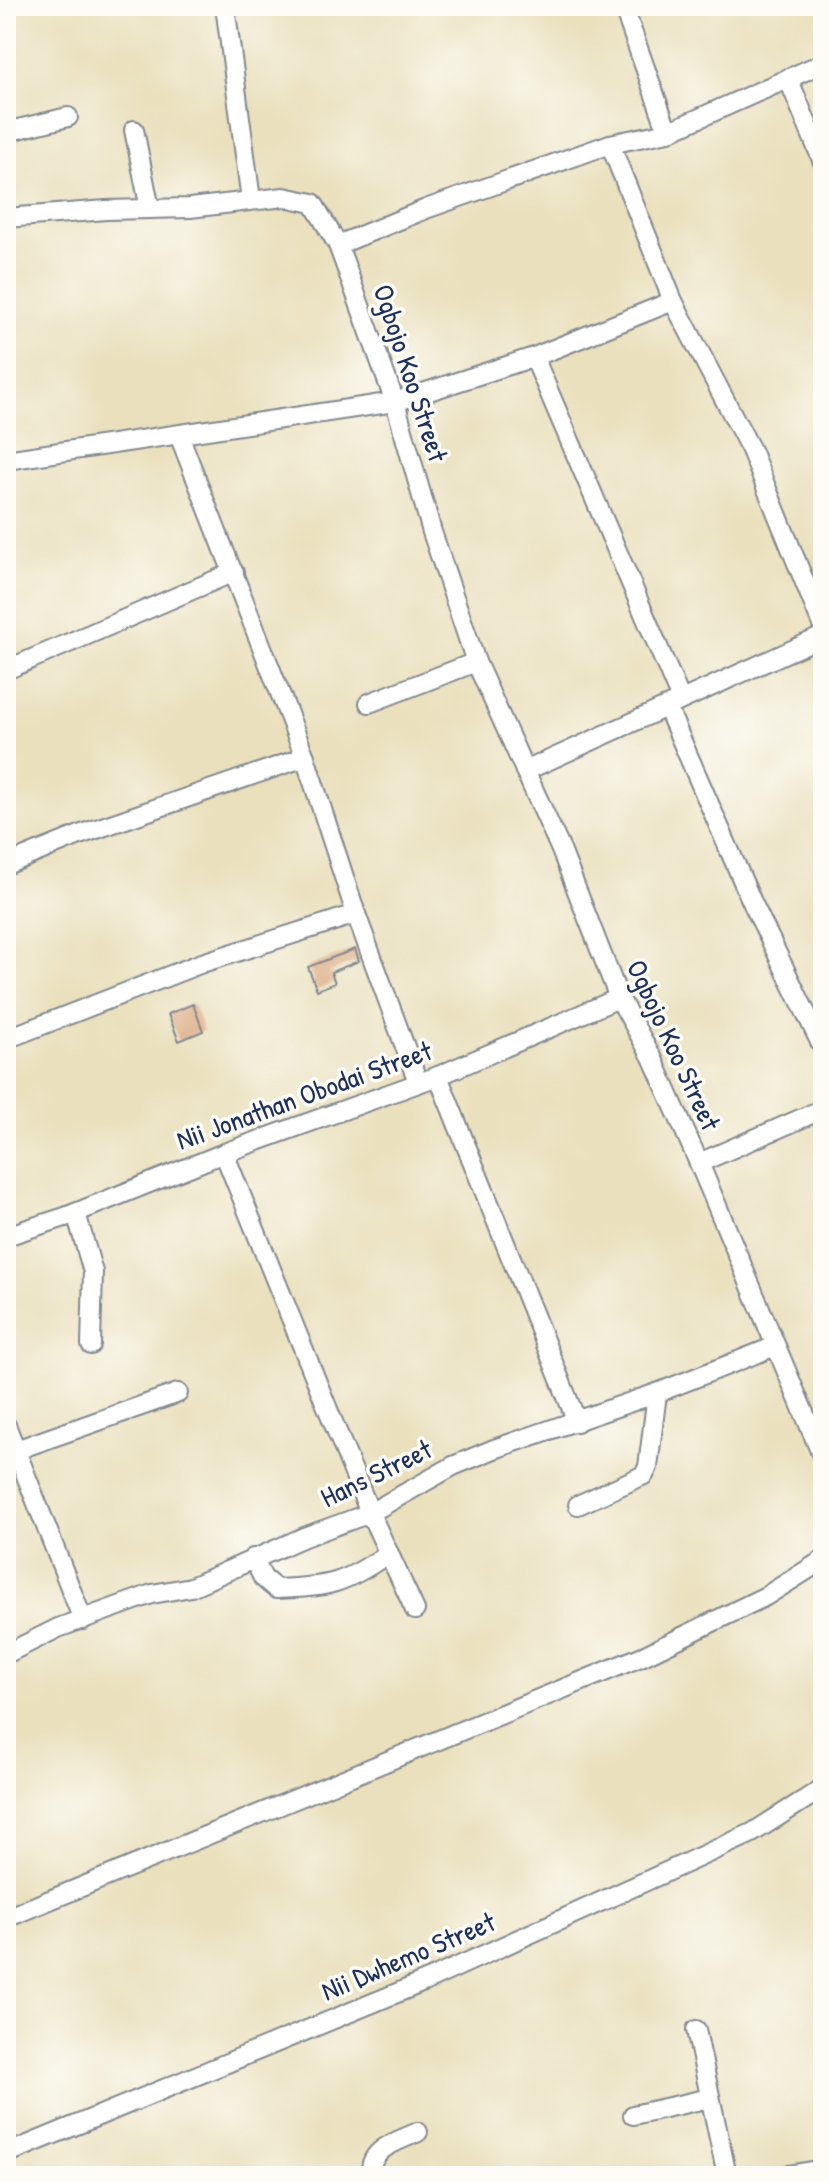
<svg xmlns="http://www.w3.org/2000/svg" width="829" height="2182" font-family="'Patrick Hand',sans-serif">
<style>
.building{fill:#ddac85}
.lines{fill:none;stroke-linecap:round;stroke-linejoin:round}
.minor-casing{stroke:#82888e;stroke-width:22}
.minor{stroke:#fff;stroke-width:18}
.labels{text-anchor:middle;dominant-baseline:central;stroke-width:7;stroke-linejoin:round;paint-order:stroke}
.street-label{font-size:28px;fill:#1b2f5e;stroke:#fdfcf7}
</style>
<rect width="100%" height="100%" fill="#fdfcf7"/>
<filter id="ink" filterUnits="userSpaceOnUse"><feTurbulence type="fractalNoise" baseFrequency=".0125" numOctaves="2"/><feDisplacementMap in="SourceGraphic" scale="16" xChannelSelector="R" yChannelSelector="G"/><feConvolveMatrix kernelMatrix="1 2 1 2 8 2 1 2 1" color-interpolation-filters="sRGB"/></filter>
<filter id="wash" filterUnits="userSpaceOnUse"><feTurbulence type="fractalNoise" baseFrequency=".006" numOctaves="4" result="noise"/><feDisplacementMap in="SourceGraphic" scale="32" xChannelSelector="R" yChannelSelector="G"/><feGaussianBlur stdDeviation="1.8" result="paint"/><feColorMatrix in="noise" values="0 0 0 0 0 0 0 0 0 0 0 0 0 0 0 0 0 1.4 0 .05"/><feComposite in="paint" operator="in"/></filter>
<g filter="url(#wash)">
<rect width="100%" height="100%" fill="#eae0bd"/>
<g id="blocks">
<g class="building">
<path d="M 355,949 L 359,961 L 331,972 L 335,983 L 317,990 L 308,967 Z"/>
<path d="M 193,1004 L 203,1031 L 179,1041 L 168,1014 Z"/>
</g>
</g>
</g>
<g filter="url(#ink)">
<use href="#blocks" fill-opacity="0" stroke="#82888e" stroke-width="2"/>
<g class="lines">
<defs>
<g id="minor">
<path d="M 225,6 L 251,200"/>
<path d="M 623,6 L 668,132"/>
<path d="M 788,78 L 823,162"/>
<path d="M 134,130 L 150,209"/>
<path d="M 6,132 L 68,117"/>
<path d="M 610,144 L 673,301 L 751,450 L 823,627"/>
<path d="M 6,218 L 106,210 L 190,208 L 284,197 L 313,203 L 338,245 L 395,402 L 432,532 L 476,662 L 561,850 L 619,998 L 652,1057 L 699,1163 L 823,1458"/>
<path d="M 338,245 L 426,209 L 610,144 L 668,132 L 823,63"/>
<path d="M 673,301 L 534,357 L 681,700"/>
<path d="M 179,435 L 305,757 L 356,914 L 418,1082"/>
<path d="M 6,460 L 395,402 L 534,357"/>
<path d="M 6,670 L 234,572"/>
<path d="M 369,703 L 476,662"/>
<path d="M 667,707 L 752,902 L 823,1048"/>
<path d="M 525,771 L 823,636"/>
<path d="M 6,865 L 82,834 L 305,757"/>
<path d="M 6,1039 L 202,963 L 356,914"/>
<path d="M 438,1076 L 577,1422"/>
<path d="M 224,1153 L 370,1513 L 415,1610"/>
<path d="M 699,1163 L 823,1109"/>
<path d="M 76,1213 L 93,1272 L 91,1345"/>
<path d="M 6,1236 L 65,1217 L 224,1153 L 438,1076 L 619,998"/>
<path d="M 6,1425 L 83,1620"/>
<path d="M 16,1450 L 178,1393"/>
<path d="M 578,1505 L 644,1475 L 648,1467 L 657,1393"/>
<path d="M 253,1558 L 263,1578 L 276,1589 C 330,1587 344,1584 389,1553"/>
<path d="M 6,1654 L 58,1628 L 152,1594 L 191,1587 L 304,1537 L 370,1513 L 453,1466 L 494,1449 L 657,1393 L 773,1347"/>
<path d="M 6,1918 L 643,1656 L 766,1596 L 823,1560"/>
<path d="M 696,2030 L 727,2176"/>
<path d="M 633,2115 L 710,2098"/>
<path d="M 6,2154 L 426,1981 L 752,1833 L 823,1788"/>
<path d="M 371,2176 C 368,2148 397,2142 418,2132"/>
<path d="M 783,2176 L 823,2169"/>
</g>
</defs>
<use href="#minor" class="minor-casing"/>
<use href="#minor" class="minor"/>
</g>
</g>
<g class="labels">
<g class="street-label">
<text transform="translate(411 373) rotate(72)">Ogbojo Koo Street</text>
<text transform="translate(674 1045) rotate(65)">Ogbojo Koo Street</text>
<text transform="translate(304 1095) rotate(-20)">Nii Jonathan Obodai Street</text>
<text transform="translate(376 1473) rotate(-26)">Hans Street</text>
<text transform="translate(408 1956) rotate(-23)">Nii Dwhemo Street</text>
</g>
</g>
<rect width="829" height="2182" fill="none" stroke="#fdfcf7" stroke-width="32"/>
</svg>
